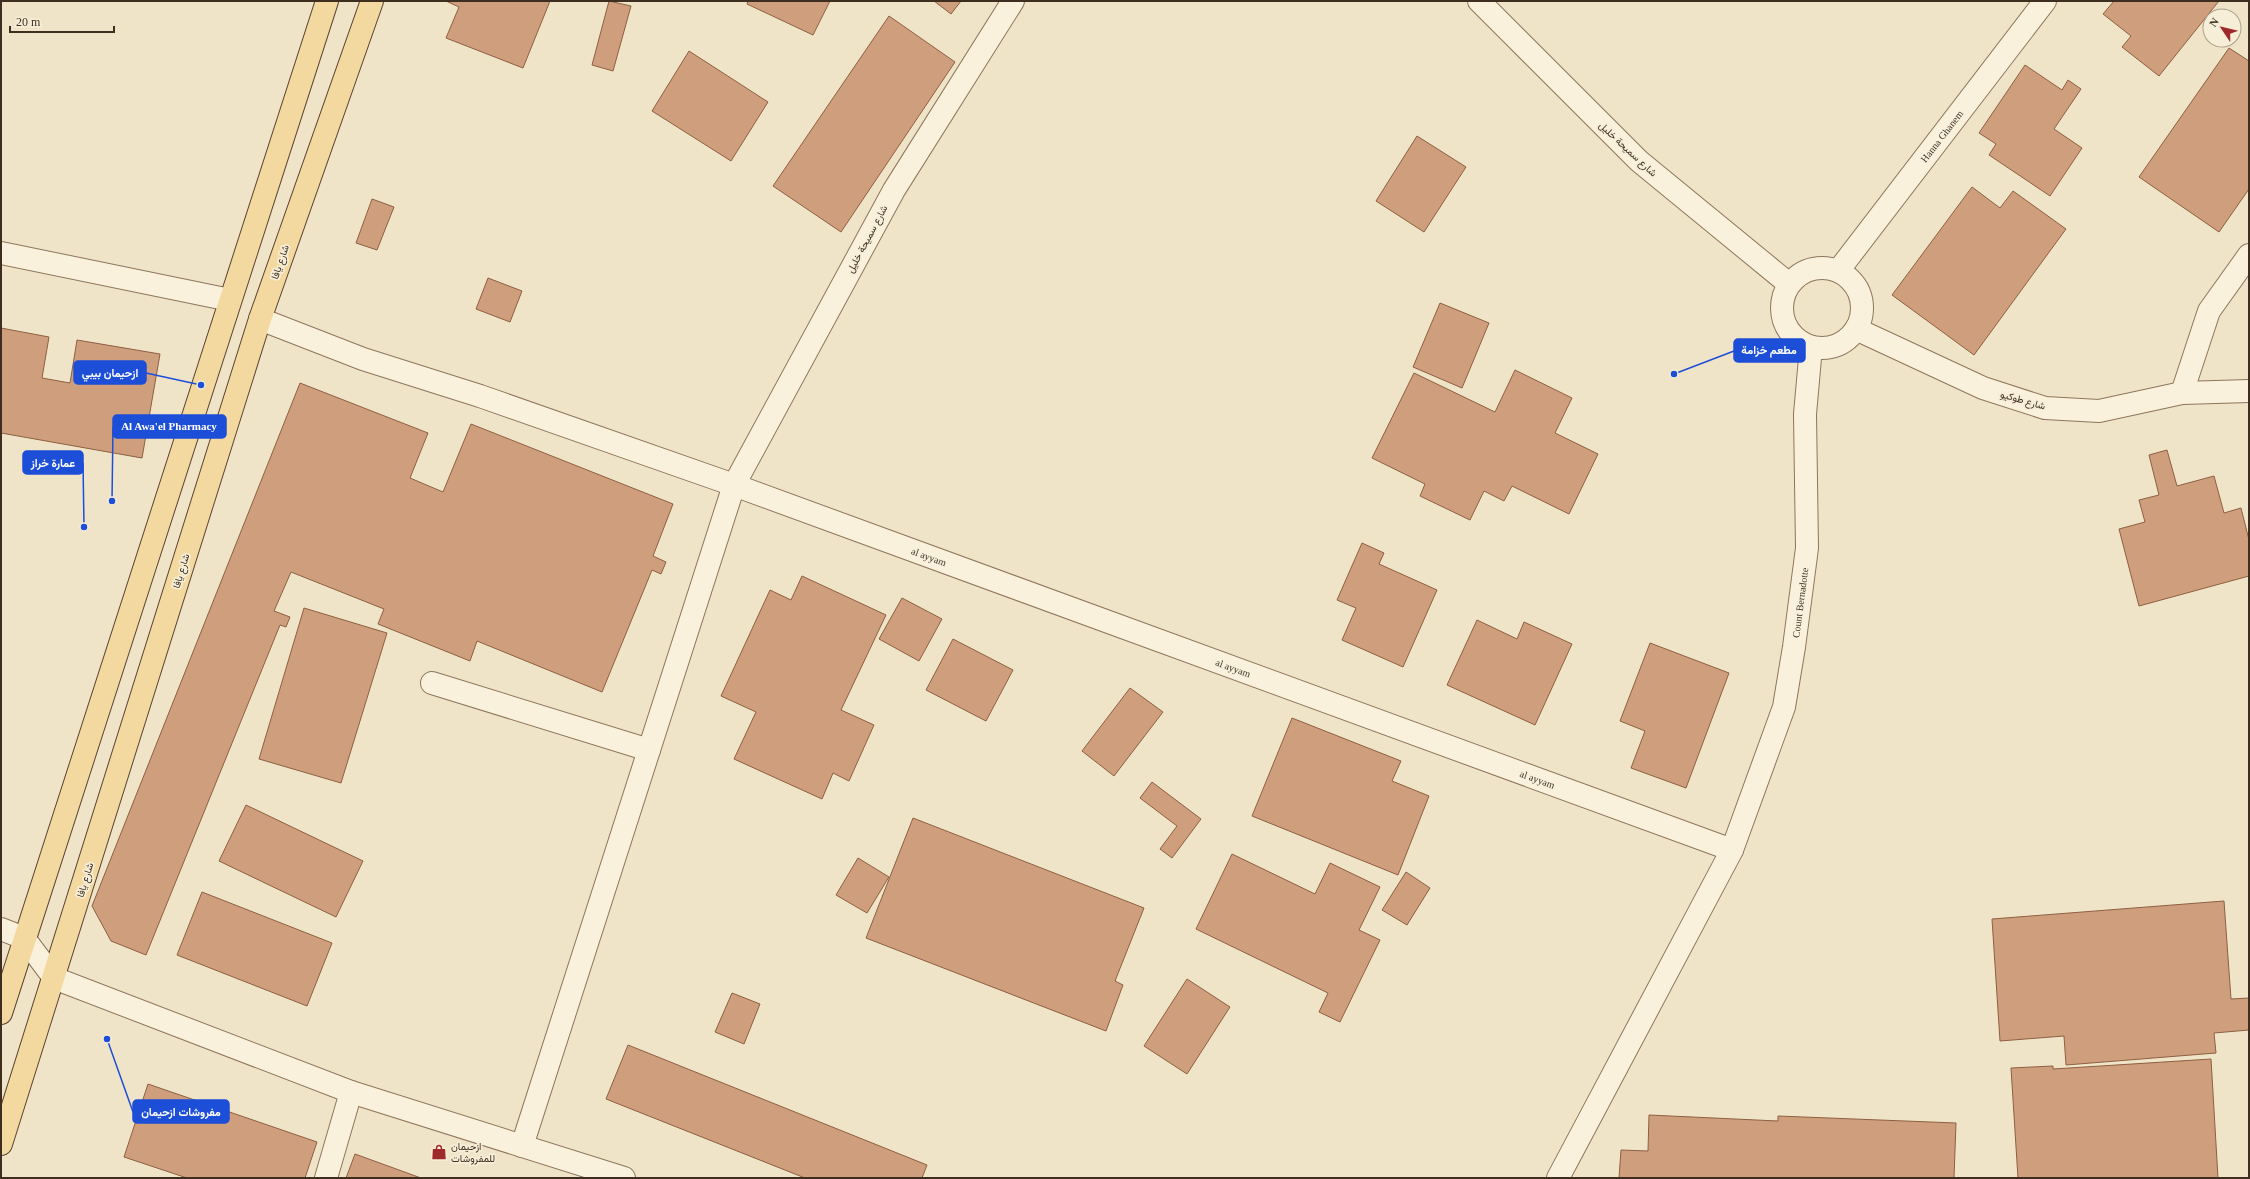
<svg xmlns="http://www.w3.org/2000/svg" width="2250" height="1179" font-family="'Times New Roman',Vazirmatn,serif">
<style>
.building{fill:#cf9f7d;stroke:#8d5f41}
.lines{fill:none;stroke-linecap:round;stroke-linejoin:round}
.minor-casing{stroke:#8d765c;stroke-width:24}
.major-casing{stroke:#5b4430;stroke-width:24}
.minor{stroke:#faf1dc;stroke-width:22}
.major{stroke:#f3d9a0;stroke-width:22}
.labels{text-anchor:middle;dominant-baseline:central;stroke-width:3.5;stroke-linejoin:round;paint-order:stroke}
.street-label{font-size:10px;fill:#3d2e20;stroke:#f7eed8}
.poi-label{font-size:10px;fill:#3d2e20;stroke:#f7eed8;text-anchor:start}
.leader{fill:none;stroke:#1d4ed8;stroke-width:1.5}
.callout-dot{fill:#1d4ed8;stroke:#f7eed8;stroke-width:1.5}
.callout{fill:#1d4ed8;stroke:#1d4ed8;stroke-width:1.5}
.callout-label{font-size:11px;text-anchor:middle;font-weight:bold;fill:#fff}
</style>
<rect width="100%" height="100%" fill="#f0e4c8"/>
<g class="building">
<path d="M 550,1 L 523,68 L 446,38 L 459,7 L 446,1 Z"/>
<path d="M 609,1 L 631,6 L 613,71 L 592,65 Z"/>
<path d="M 748,1 L 830,1 L 813,35 L 747,4 Z"/>
<path d="M 934,1 L 961,1 L 951,14 Z"/>
<path d="M 2114,1 L 2219,1 L 2159,76 L 2122,47 L 2131,36 L 2103,14 Z"/>
<path d="M 889,16 L 955,62 L 841,232 L 773,186 Z"/>
<path d="M 2229,48 L 2249,61 L 2249,189 L 2219,232 L 2139,177 Z"/>
<path d="M 689,51 L 768,102 L 731,161 L 652,111 Z"/>
<path d="M 2025,65 L 2062,90 L 2068,80 L 2081,89 L 2054,129 L 2082,148 L 2050,196 L 1989,155 L 1996,144 L 1979,133 Z"/>
<path d="M 1417,136 L 1466,167 L 1424,232 L 1376,201 Z"/>
<path d="M 1972,187 L 2000,208 L 2013,191 L 2066,229 L 1974,355 L 1892,295 Z"/>
<path d="M 372,199 L 394,207 L 377,250 L 356,243 Z"/>
<path d="M 488,278 L 522,291 L 510,322 L 476,309 Z"/>
<path d="M 1440,303 L 1489,323 L 1462,388 L 1413,367 Z"/>
<path d="M 1,328 L 49,337 L 42,378 L 70,383 L 77,340 L 160,354 L 142,458 L 1,433 Z"/>
<path d="M 1515,370 L 1572,398 L 1555,433 L 1598,454 L 1569,514 L 1512,486 L 1504,501 L 1484,491 L 1470,520 L 1420,496 L 1425,484 L 1372,458 L 1414,373 L 1495,412 Z"/>
<path d="M 300,383 L 428,433 L 410,478 L 443,492 L 471,424 L 673,504 L 653,556 L 666,562 L 661,574 L 652,570 L 602,692 L 477,641 L 470,661 L 378,624 L 384,609 L 291,572 L 274,611 L 290,617 L 286,627 L 280,625 L 146,955 L 111,941 L 92,906 Z"/>
<path d="M 2167,450 L 2177,486 L 2214,476 L 2224,513 L 2241,508 L 2249,540 L 2249,576 L 2139,606 L 2119,529 L 2145,522 L 2139,500 L 2159,495 L 2149,455 Z"/>
<path d="M 1362,543 L 1384,553 L 1379,564 L 1437,590 L 1403,667 L 1342,640 L 1356,608 L 1337,600 Z"/>
<path d="M 802,576 L 886,615 L 841,710 L 874,725 L 849,781 L 833,773 L 822,799 L 734,759 L 756,712 L 721,696 L 770,590 L 791,600 Z"/>
<path d="M 902,598 L 942,619 L 919,661 L 879,639 Z"/>
<path d="M 304,608 L 387,633 L 341,783 L 259,759 Z"/>
<path d="M 1477,620 L 1517,639 L 1524,622 L 1572,644 L 1535,725 L 1447,685 Z"/>
<path d="M 953,639 L 1013,670 L 986,721 L 926,690 Z"/>
<path d="M 1650,643 L 1729,673 L 1686,788 L 1631,768 L 1645,731 L 1620,721 Z"/>
<path d="M 1130,688 L 1163,712 L 1114,776 L 1082,751 Z"/>
<path d="M 1292,718 L 1401,761 L 1392,781 L 1429,796 L 1398,875 L 1252,816 Z"/>
<path d="M 1152,782 L 1201,819 L 1172,858 L 1160,849 L 1177,826 L 1140,798 Z"/>
<path d="M 246,805 L 363,861 L 336,917 L 219,861 Z"/>
<path d="M 913,818 L 1144,908 L 1115,981 L 1123,985 L 1106,1031 L 866,938 Z"/>
<path d="M 1232,854 L 1315,894 L 1330,863 L 1380,887 L 1359,930 L 1380,940 L 1340,1022 L 1319,1012 L 1328,993 L 1196,929 Z"/>
<path d="M 858,858 L 889,877 L 867,913 L 836,895 Z"/>
<path d="M 1406,872 L 1430,888 L 1407,925 L 1382,910 Z"/>
<path d="M 202,892 L 332,943 L 307,1006 L 177,955 Z"/>
<path d="M 2224,901 L 2231,999 L 2249,998 L 2249,1030 L 2214,1033 L 2216,1053 L 2066,1065 L 2064,1036 L 2000,1041 L 1992,919 Z"/>
<path d="M 1187,979 L 1230,1007 L 1187,1074 L 1144,1046 Z"/>
<path d="M 732,993 L 760,1004 L 744,1044 L 715,1032 Z"/>
<path d="M 628,1045 L 927,1165 L 922,1178 L 805,1178 L 606,1099 Z"/>
<path d="M 2211,1059 L 2218,1178 L 2018,1178 L 2011,1068 L 2053,1066 L 2053,1069 Z"/>
<path d="M 148,1084 L 317,1142 L 305,1178 L 187,1178 L 124,1157 Z"/>
<path d="M 1649,1115 L 1778,1121 L 1778,1116 L 1956,1123 L 1954,1178 L 1619,1178 L 1621,1150 L 1648,1151 Z"/>
<path d="M 355,1154 L 421,1178 L 346,1178 Z"/>
</g>
<g class="lines">
<defs>
<g id="minor">
<path d="M 1479,1 L 1639,161 L 1789,284"/>
<path d="M 1,253 L 230,300"/>
<circle cx="1822" cy="308" r="40"/>
<path id="s1" d="M 1838,271 L 2045,1"/>
<path id="s2" d="M 260,319 L 363,359 L 480,396 L 734,485 L 1732,850"/>
<path d="M 1856,329 L 1983,388 L 2045,408 L 2099,411 L 2182,393 L 2249,391"/>
<path d="M 2182,393 L 2209,311 L 2249,255"/>
<path d="M 432,683 L 649,750"/>
<path d="M 1,929 L 24,938 L 54,978 L 351,1092 L 326,1178"/>
<path d="M 351,1092 L 624,1178"/>
<path d="M 522,1146 L 734,485 L 894,190 L 1013,1"/>
<path id="s3" d="M 1558,1178 L 1732,850 L 1784,707 L 1794,647 L 1807,548 L 1805,414 L 1811,347"/>
</g>
<g id="major">
<path d="M 1,1013 L 327,1"/>
<path d="M 1,1144 L 260,319 L 372,1"/>
</g>
</defs>
<use href="#minor" class="minor-casing"/>
<use href="#major" class="major-casing"/>
<use href="#minor" class="minor"/>
<use href="#major" class="major"/>
</g>
<defs>
<symbol id="shop-bare" viewBox="-9 -9 18 18"><path d="M-5-2.5h2.3a2.7 3.5 0 0 1 5.4 0H5L5.5 6h-11ZM-1.5-2.5h3a1.5 2.3 0 0 0-3 0Z" fill="#9e2a2b" stroke="#f7eed8" stroke-width="2.5" paint-order="stroke"/></symbol>
</defs>
<g fill-rule="evenodd">
<use href="#shop-bare" x="428" y="1141" width="22" height="22"/>
</g>
<g class="labels">
<g class="street-label">
<text stroke="none"><textPath href="#s1" startOffset="170">Hanna Ghanem</textPath></text>
<text transform="translate(1628 149) rotate(43)">شارع سميحة خليل</text>
<text transform="translate(867 239) rotate(-62)">شارع سميحة خليل</text>
<text transform="translate(280 262) rotate(-71)">شارع يافا</text>
<text transform="translate(2023 400) rotate(16)">شارع طوكيو</text>
<text stroke="none"><textPath href="#s2" startOffset="710">al ayyam</textPath></text>
<text transform="translate(181 571) rotate(-73)">شارع يافا</text>
<text stroke="none"><textPath href="#s3" startOffset="629">Count Bernadotte</textPath></text>
<text stroke="none"><textPath href="#s2" startOffset="1034">al ayyam</textPath></text>
<text stroke="none"><textPath href="#s2" startOffset="1358">al ayyam</textPath></text>
<text transform="translate(85 880) rotate(-73)">شارع يافا</text>
</g>
<g class="poi-label">
<text x="451" y="1146">ازحيمان<tspan x="451" dy="12">للمفروشات</tspan></text>
</g>
</g>
<path class="leader" d="M1674 374L1734 351M201 385L146 373M112 501L113 427M84 527L83 463M107 1039L133 1112"/>
<g class="callout-dot">
<circle cx="1674" cy="374" r="4"/>
<circle cx="201" cy="385" r="4"/>
<circle cx="112" cy="501" r="4"/>
<circle cx="84" cy="527" r="4"/>
<circle cx="107" cy="1039" r="4"/>
</g>
<g class="callout">
<rect x="1734" y="339" width="71" height="23" rx="4"/>
<rect x="74" y="361" width="72" height="23" rx="4"/>
<rect x="113" y="415" width="113" height="23" rx="4"/>
<rect x="23" y="451" width="60" height="23" rx="4"/>
<rect x="133" y="1100" width="96" height="23" rx="4"/>
</g>
<g class="callout-label">
<text x="1769" y="354">مطعم خزامة</text>
<text x="110" y="377">ازحيمان بيبي</text>
<text x="169" y="430">Al Awa'el Pharmacy</text>
<text x="53" y="467">عمارة خراز</text>
<text x="181" y="1116">مفروشات ازحيمان</text>
</g>
<rect width="2250" height="1179" fill="none" stroke="#3d2e20" stroke-width="4"/>
<g transform="translate(2222 28) rotate(305)"><circle r="19" fill="#f7eed8" stroke="#ada18e"/>
<path d="M0-3L7 15L0 10L-7 15Z" fill="#9e2a2b"/>
<text y="-6" font-size="11" font-weight="bold" text-anchor="middle" fill="#3d2e20">N</text>
</g>
<path d="M10 26v6h104v-6" fill="none" stroke="#3d2e20" stroke-width="2"/>
<text x="16" y="26" font-size="12" fill="#3d2e20" stroke="#f7eed8" stroke-width="3" paint-order="stroke">20 m</text>
</svg>
